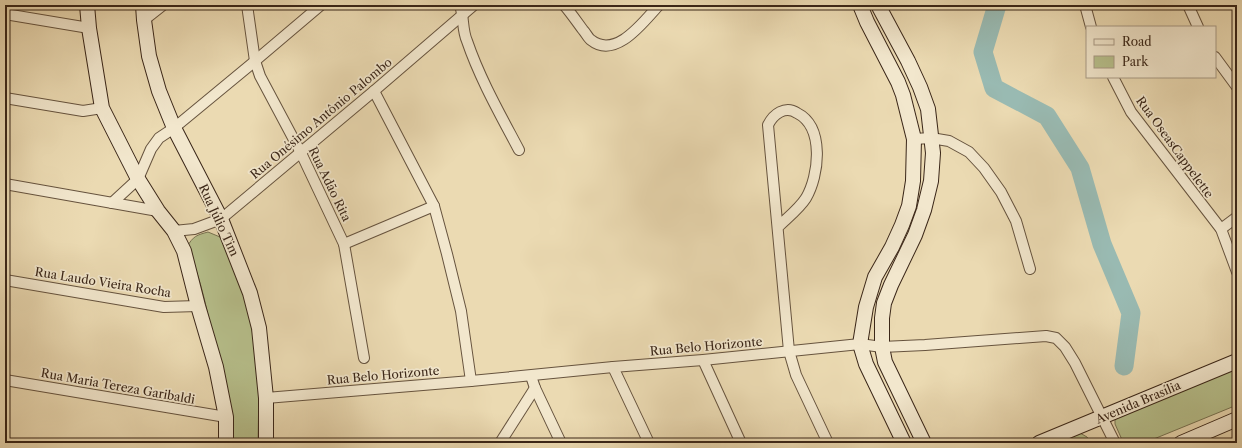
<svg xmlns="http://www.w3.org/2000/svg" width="1242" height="448" font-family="'Libre Caslon Text',serif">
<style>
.green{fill:#b7c08c;stroke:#787352}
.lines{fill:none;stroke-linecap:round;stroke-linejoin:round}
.river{stroke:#99bab2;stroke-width:19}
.minor-casing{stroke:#66533e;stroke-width:12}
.secondary-casing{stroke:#3a2618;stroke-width:16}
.minor{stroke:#f2e7cd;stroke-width:10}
.secondary{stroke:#f2e7cd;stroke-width:14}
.labels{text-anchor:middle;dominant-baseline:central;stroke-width:3.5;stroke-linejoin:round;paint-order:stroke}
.street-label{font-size:12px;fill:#3a2618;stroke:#f2e7cd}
</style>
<rect width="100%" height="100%" fill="#ebdab2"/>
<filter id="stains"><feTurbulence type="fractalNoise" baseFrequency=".005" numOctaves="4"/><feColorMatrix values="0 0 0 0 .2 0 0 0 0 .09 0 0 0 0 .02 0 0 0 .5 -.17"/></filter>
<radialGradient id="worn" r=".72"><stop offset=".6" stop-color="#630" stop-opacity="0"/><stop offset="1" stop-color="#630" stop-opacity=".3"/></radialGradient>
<g class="green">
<path d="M 208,232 L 220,237 L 230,256 L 244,292 L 252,328 L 259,386 L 258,443 L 230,443 C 228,411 222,381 215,350 C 208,315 202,280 187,247 C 193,236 197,235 208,232 Z"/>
<path d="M 1237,367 L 1237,405 L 1144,443 L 1124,443 L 1123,442 L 1115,424 L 1115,416 Z"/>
<path d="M 1080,433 L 1087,437 L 1091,443 L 1043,443 Z"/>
</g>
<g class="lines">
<path class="river" d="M 997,5 L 983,52 L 994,88 L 1047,116 L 1080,168 L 1102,244 L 1131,313 L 1124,366"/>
<defs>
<g id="minor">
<path d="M 247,5 L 255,61 L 260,76 L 301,153 L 344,244 L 364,358"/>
<path d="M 460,5 C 464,17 462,30 467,41 C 480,79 500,114 519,150"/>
<path d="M 564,5 C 571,13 577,22 583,30 C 586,33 588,38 591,40 C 616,60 644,21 659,5"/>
<path d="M 1085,5 L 1091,27"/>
<path d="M 1188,5 L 1198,27"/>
<path d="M 5,14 L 89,28"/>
<path d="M 144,20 L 163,5"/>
<path d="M 1215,57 L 1237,87"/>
<path d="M 1113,77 L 1131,112 L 1221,229 L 1237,272"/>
<path d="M 374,91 L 434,206 L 447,254 L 461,311 L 471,381"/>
<path d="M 5,98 L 83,111 L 102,108"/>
<path d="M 914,139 L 931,138 L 949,141 L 969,152 L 984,168 L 1001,192 L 1016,221 L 1030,269"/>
<path d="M 5,184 L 158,211"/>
<path d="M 112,203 L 138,179 L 151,149 L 159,138 L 174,128 L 255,61 L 321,5"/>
<path d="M 778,227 C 787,218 799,209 806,198 C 819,176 825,127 797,113 C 791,109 786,109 780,112 C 774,115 771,119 768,125 L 789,351 L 796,375 L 828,443"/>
<path d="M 1221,229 L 1237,217"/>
<path d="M 174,231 L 194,229 L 221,219 L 374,91 L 474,5"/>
<path d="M 344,244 L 434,206"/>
<path d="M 5,280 L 164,307 L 198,306"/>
<path d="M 703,360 L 741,443"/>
<path d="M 613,367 L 649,443"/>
<path d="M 531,376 L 535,388 L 561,443"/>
<path d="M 5,380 L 226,417"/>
<path d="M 266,398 L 471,381 L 613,367 L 703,360 L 860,344 L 882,347 L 925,345 L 1046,336 L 1056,338 L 1065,347 L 1075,363 L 1115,443"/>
<path d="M 500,443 L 535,388"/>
</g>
<g id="secondary">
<path d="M 87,5 L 89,28 L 102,108 L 138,179 L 158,211 L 174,231 L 184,251 L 198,306 L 216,367 L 226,417 L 226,443"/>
<path d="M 143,5 L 144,20 L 149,56 L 159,91 L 174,128 L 221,219 L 250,293 L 259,328 L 266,398 L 266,443"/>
<path d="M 860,5 L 867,22 L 898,82 L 903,95 L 914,139 L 913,181 L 909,206 L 902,225 L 892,247 L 875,277 L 866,307 L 860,344 L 866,364 L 904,443"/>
<path d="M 878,5 L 908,61 L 920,87 L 928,109 L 933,153 L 931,181 L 924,210 L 915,235 L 891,285 L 884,303 L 882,318 L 882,347 L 885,362 L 924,443"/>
<path d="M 1039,443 L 1237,361"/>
<path d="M 1181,443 L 1237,419"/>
</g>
</defs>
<use href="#minor" class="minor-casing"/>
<use href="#secondary" class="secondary-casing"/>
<use href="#minor" class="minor"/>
<use href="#secondary" class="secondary"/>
</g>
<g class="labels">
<g class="street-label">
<text transform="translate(321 118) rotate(-40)">Rua Onésimo Antônio Palombo</text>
<text transform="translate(1175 147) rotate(54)">Rua OseasCappelette</text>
<text transform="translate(330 184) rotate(64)">Rua Adão Rita</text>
<text transform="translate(219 220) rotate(65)">Rua Júlio Tim</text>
<text transform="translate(103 282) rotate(9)">Rua Laudo Vieira Rocha</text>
<text transform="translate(706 346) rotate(-5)">Rua Belo Horizonte</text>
<text transform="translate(383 375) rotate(-5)">Rua Belo Horizonte</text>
<text transform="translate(118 386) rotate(10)">Rua Maria Tereza Garibaldi</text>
<text transform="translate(1138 402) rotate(-23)">Avenida Brasília</text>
</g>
</g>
<rect width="1242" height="448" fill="none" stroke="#ebdab2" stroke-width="20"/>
<rect x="6" y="6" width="1230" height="436" fill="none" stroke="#3a2618" stroke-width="2"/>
<rect x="10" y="10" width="1222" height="428" fill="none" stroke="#3a2618"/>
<rect x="1086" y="26" width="130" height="52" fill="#f2e7cd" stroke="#a89a85"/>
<rect x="1094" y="39" width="20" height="6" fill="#f2e7cd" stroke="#a89a85"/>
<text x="1122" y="46" font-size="12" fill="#3a2618">Road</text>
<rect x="1094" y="56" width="20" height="12" fill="#b7c08c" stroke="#a89a85"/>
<text x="1122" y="66" font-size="12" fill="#3a2618">Park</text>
<rect width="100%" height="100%" filter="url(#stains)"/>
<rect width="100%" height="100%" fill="url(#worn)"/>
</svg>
